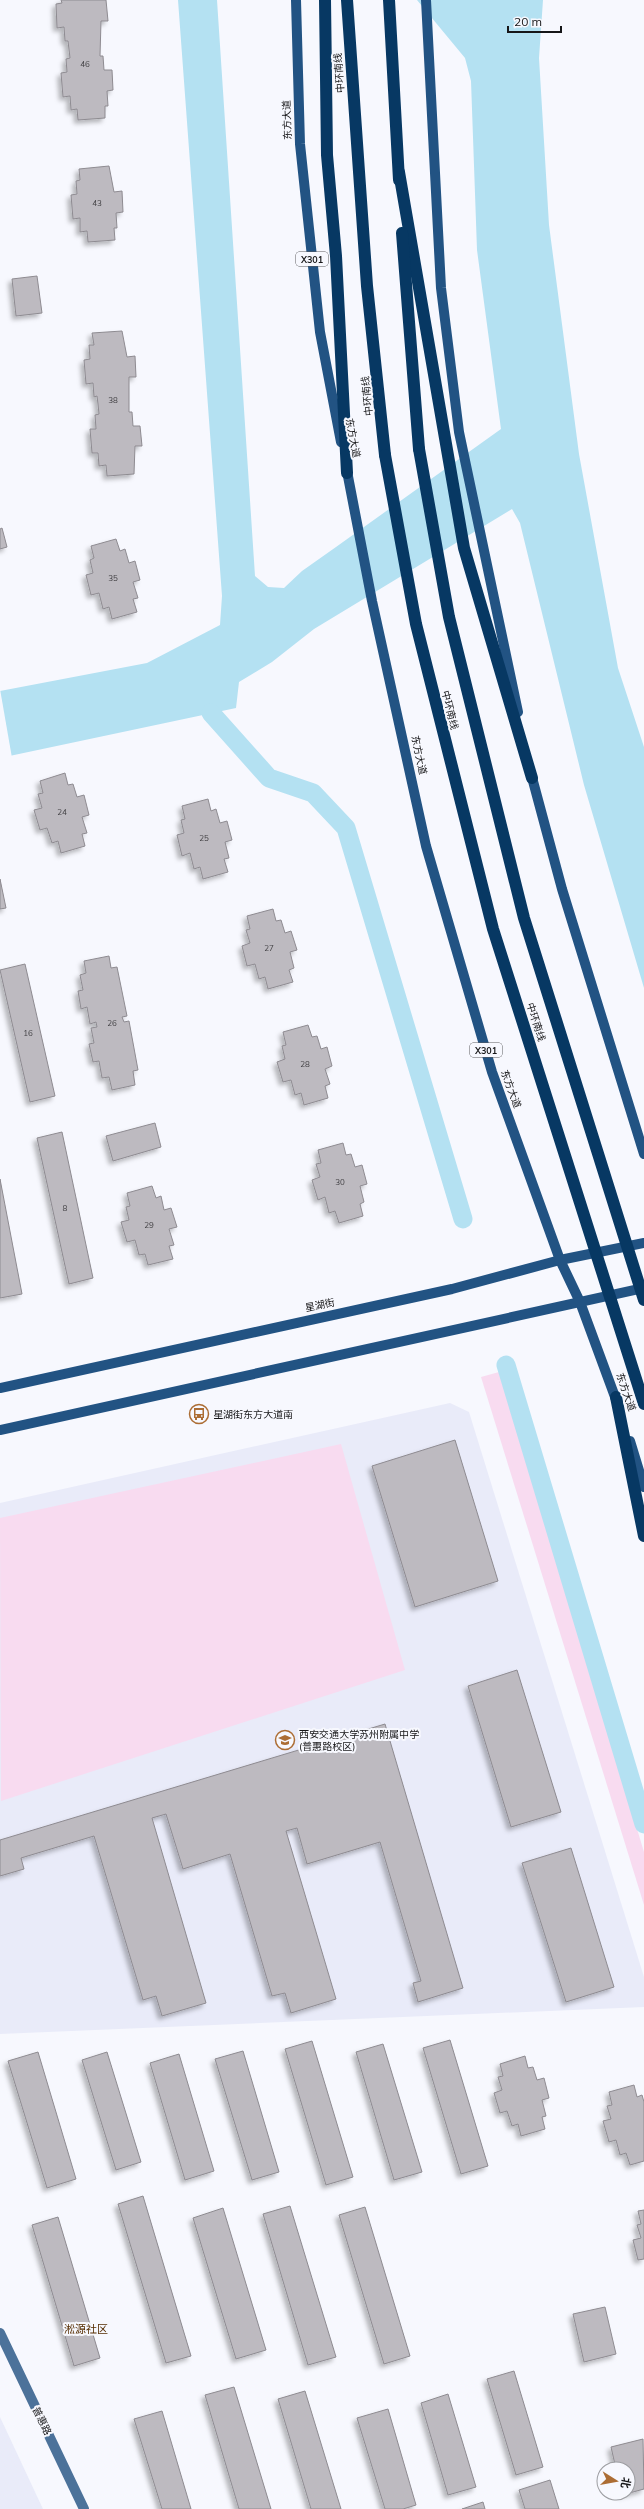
<svg xmlns="http://www.w3.org/2000/svg" width="644" height="2509" font-family="Mulish,'Noto Sans SC',sans-serif">
<style>
.built{fill:#e9ebf9}
.green{fill:#f8dbf0}
.water{fill:#b4e1f2}
.pier{fill:#f7f8fe}
.lines{fill:none;stroke-linecap:round;stroke-linejoin:round}
.canal{stroke:#b4e1f2;stroke-width:19}
.building{fill:#bdbac0;stroke:#8e8b91;filter:url(#shadow)}
.secondary{stroke:#4c729a;stroke-width:10}
.primary{stroke:#225383;stroke-width:10}
.highway{stroke:#073863;stroke-width:12}
.highway-bridge{stroke:#073863;stroke-width:12}
.labels{text-anchor:middle;dominant-baseline:central;stroke-width:4;stroke-linejoin:round;paint-order:stroke}
.number-label{font-size:8px;fill:#403f42}
.shield{fill:#f7f8fe;stroke:#5a5a5d;stroke-width:1}
.shield-label{font-size:9px;font-weight:bold;fill:#161618}
.street-label{font-size:10px;fill:#161618;stroke:#f7f8fe}
.poi-label{font-size:10px;fill:#161618;stroke:#f7f8fe;text-anchor:start}
.neighbourhood-label{font-size:11px;fill:#552c00;stroke:#f7f8fe}
</style>
<defs>
<filter id="shadow"><feDropShadow dx="-3.5" dy="3.5" stdDeviation="2" flood-color="#0004"/></filter>
</defs>
<rect width="100%" height="100%" fill="#f7f8fe"/>
<g class="built">
<path d="M 450,1403 L 469,1412 L 644,1977 L 644,2007 L 0,2034 L 0,1503 Z"/>
<path d="M 0,2417 L 43,2509 L 0,2509 Z"/>
</g>
<g class="green">
<path d="M 499,1372 L 644,1852 L 644,1905 L 481,1377 Z"/>
<path d="M 341,1444 L 405,1670 L 1,1801 L 0,1518 Z"/>
</g>
<path class="water" d="M 178,0 L 217,0 L 255,576 L 268,587 L 284,588 L 302,571 L 336,547 L 501,429 L 477,250 L 471,81 L 465,58 L 417,0 L 543,0 L 539,58 L 549,225 L 579,454 L 618,668 L 644,747 L 644,988 L 584,785 L 520,523 L 512,509 L 314,629 L 272,662 L 239,682 L 236,708 L 0,758 L 0,691 L 147,663 L 220,625 L 222,596 Z"/>
<path class="pier" d="M 0,689 L 12,758 L 0,760 Z"/>
<g class="lines">
<g class="canal">
<path d="M 211,713 L 269,778 L 313,793 L 346,828 L 463,1219"/>
<path d="M 506,1365 L 644,1824"/>
</g>
</g>
<g class="building">
<path d="M 61,0 L 106,0 L 108,21 L 101,21 L 100,56 L 103,56 L 104,70 L 112,70 L 113,90 L 107,91 L 108,106 L 105,106 L 105,118 L 78,120 L 77,109 L 71,110 L 70,96 L 63,97 L 61,73 L 67,72 L 66,59 L 70,58 L 68,41 L 65,41 L 64,27 L 57,28 L 56,4 L 62,3 Z"/>
<path d="M 109,166 L 114,192 L 122,191 L 123,212 L 116,213 L 117,228 L 114,228 L 115,240 L 88,242 L 87,231 L 80,232 L 80,218 L 73,219 L 71,195 L 77,194 L 76,181 L 80,180 L 79,169 Z"/>
<path d="M 37,276 L 42,313 L 16,316 L 12,279 Z"/>
<path d="M 122,331 L 127,357 L 135,356 L 136,377 L 129,377 L 129,412 L 132,412 L 133,426 L 140,426 L 142,446 L 135,446 L 134,474 L 107,476 L 106,465 L 99,466 L 98,453 L 92,453 L 90,429 L 96,429 L 95,415 L 99,414 L 98,404 L 97,396 L 94,397 L 93,383 L 86,384 L 84,360 L 90,359 L 89,345 L 94,345 L 92,333 Z"/>
<path d="M 2,528 L 7,547 L 0,549 L 0,529 Z"/>
<path d="M 116,539 L 120,551 L 125,549 L 129,563 L 135,561 L 140,580 L 133,582 L 138,598 L 133,599 L 137,612 L 112,619 L 109,607 L 103,609 L 99,593 L 91,595 L 86,575 L 93,573 L 90,560 L 94,558 L 91,546 Z"/>
<path d="M 65,773 L 68,785 L 73,784 L 77,797 L 84,795 L 89,815 L 82,817 L 87,833 L 82,834 L 85,846 L 61,853 L 58,841 L 52,843 L 47,828 L 40,830 L 34,810 L 42,808 L 38,794 L 43,793 L 40,781 Z"/>
<path d="M 208,799 L 211,811 L 216,809 L 220,823 L 227,821 L 232,840 L 225,842 L 229,858 L 224,859 L 228,872 L 203,879 L 200,867 L 194,869 L 190,853 L 182,856 L 177,835 L 184,833 L 181,820 L 185,819 L 182,806 Z"/>
<path d="M 0,879 L 6,908 L 0,909 Z"/>
<path d="M 273,909 L 276,921 L 281,920 L 285,933 L 291,931 L 297,950 L 290,952 L 294,968 L 289,970 L 293,982 L 268,989 L 265,977 L 259,979 L 255,964 L 247,966 L 242,946 L 250,943 L 246,930 L 250,929 L 247,916 Z"/>
<path d="M 109,956 L 111,968 L 117,967 L 127,1016 L 122,1017 L 124,1022 L 129,1021 L 138,1070 L 133,1071 L 135,1085 L 112,1090 L 109,1077 L 102,1078 L 99,1061 L 93,1062 L 89,1044 L 94,1043 L 91,1028 L 97,1027 L 96,1022 L 90,1024 L 87,1007 L 81,1009 L 78,991 L 83,990 L 80,975 L 86,973 L 84,961 Z"/>
<path d="M 25,964 L 55,1096 L 30,1102 L 0,970 Z"/>
<path d="M 308,1025 L 312,1037 L 317,1036 L 321,1049 L 327,1047 L 332,1066 L 325,1069 L 330,1084 L 325,1086 L 328,1098 L 304,1105 L 301,1093 L 295,1095 L 291,1080 L 283,1082 L 277,1062 L 285,1059 L 282,1046 L 286,1045 L 283,1032 Z"/>
<path d="M 155,1123 L 161,1147 L 113,1161 L 106,1136 Z"/>
<path d="M 62,1132 L 93,1278 L 69,1284 L 37,1138 Z"/>
<path d="M 343,1143 L 346,1155 L 351,1154 L 355,1167 L 362,1165 L 367,1184 L 360,1186 L 364,1202 L 360,1204 L 363,1216 L 339,1223 L 335,1211 L 329,1213 L 325,1197 L 318,1200 L 312,1180 L 320,1177 L 316,1164 L 321,1163 L 318,1150 Z"/>
<path d="M 0,1179 L 22,1294 L 0,1298 Z"/>
<path d="M 152,1186 L 156,1198 L 161,1196 L 164,1210 L 171,1208 L 177,1227 L 169,1229 L 174,1245 L 169,1246 L 173,1259 L 148,1265 L 145,1254 L 139,1255 L 135,1240 L 127,1242 L 121,1222 L 129,1220 L 126,1207 L 130,1206 L 127,1193 Z"/>
<path d="M 455,1440 L 498,1581 L 415,1607 L 372,1466 Z"/>
<path d="M 517,1670 L 561,1812 L 511,1827 L 468,1686 Z"/>
<path d="M 385,1724 L 463,1988 L 418,2002 L 413,1983 L 421,1981 L 380,1842 L 307,1864 L 297,1828 L 286,1831 L 336,1999 L 291,2013 L 285,1993 L 272,1996 L 230,1854 L 183,1869 L 166,1814 L 152,1818 L 206,2003 L 162,2016 L 156,1996 L 143,2000 L 94,1836 L 21,1858 L 24,1869 L 0,1876 L 0,1840 Z"/>
<path d="M 571,1848 L 614,1987 L 566,2002 L 522,1863 Z"/>
<path d="M 450,2040 L 488,2166 L 461,2174 L 423,2048 Z"/>
<path d="M 312,2041 L 353,2177 L 326,2185 L 285,2049 Z"/>
<path d="M 383,2044 L 422,2172 L 394,2180 L 356,2052 Z"/>
<path d="M 243,2051 L 279,2172 L 252,2180 L 215,2059 Z"/>
<path d="M 38,2052 L 76,2179 L 47,2188 L 8,2061 Z"/>
<path d="M 107,2052 L 141,2162 L 116,2170 L 82,2060 Z"/>
<path d="M 179,2054 L 214,2171 L 185,2180 L 150,2063 Z"/>
<path d="M 525,2056 L 528,2068 L 533,2067 L 537,2080 L 544,2078 L 549,2098 L 542,2100 L 546,2116 L 542,2117 L 545,2129 L 521,2136 L 518,2124 L 512,2126 L 507,2111 L 500,2113 L 494,2093 L 502,2090 L 498,2077 L 503,2076 L 500,2064 Z"/>
<path d="M 634,2085 L 637,2097 L 642,2095 L 644,2102 L 644,2161 L 630,2165 L 626,2153 L 620,2155 L 616,2140 L 609,2142 L 603,2121 L 611,2119 L 607,2106 L 612,2105 L 609,2092 Z"/>
<path d="M 143,2196 L 191,2356 L 166,2363 L 118,2204 Z"/>
<path d="M 290,2206 L 336,2357 L 308,2365 L 263,2214 Z"/>
<path d="M 365,2207 L 410,2356 L 384,2364 L 339,2215 Z"/>
<path d="M 223,2208 L 266,2350 L 236,2359 L 193,2218 Z"/>
<path d="M 644,2210 L 644,2259 L 638,2260 L 633,2240 L 641,2238 L 637,2225 L 641,2224 L 638,2211 Z"/>
<path d="M 58,2217 L 100,2358 L 74,2366 L 32,2225 Z"/>
<path d="M 605,2307 L 616,2354 L 584,2362 L 573,2314 Z"/>
<path d="M 514,2371 L 543,2467 L 516,2475 L 487,2379 Z"/>
<path d="M 234,2387 L 271,2509 L 239,2509 L 205,2395 Z"/>
<path d="M 305,2391 L 341,2509 L 311,2509 L 278,2399 Z"/>
<path d="M 448,2394 L 476,2487 L 448,2495 L 421,2403 Z"/>
<path d="M 388,2409 L 416,2505 L 403,2509 L 385,2509 L 357,2418 Z"/>
<path d="M 162,2411 L 191,2509 L 162,2509 L 134,2419 Z"/>
<path d="M 643,2439 L 644,2489 L 622,2495 L 628,2493 L 628,2469 L 616,2469 L 611,2447 Z"/>
<path d="M 550,2480 L 559,2509 L 525,2509 L 519,2490 Z"/>
<path d="M 483,2502 L 485,2509 L 462,2509 Z"/>
</g>
<g class="lines">
<path class="secondary" d="M 0,2333 L 84,2509"/>
<g class="primary">
<path d="M 296,0 L 300,144 L 320,332 L 341,442"/>
<path d="M 426,0 L 441,288 L 459,432 L 518,712"/>
<path d="M 346,466 L 372,601 L 426,846 L 492,1072 L 560,1260 L 580,1302 L 618,1405"/>
<path d="M 530,770 L 562,889 L 644,1154"/>
<path d="M 0,1388 L 452,1289 L 560,1260 L 644,1243"/>
<path d="M 0,1430 L 644,1288"/>
<path d="M 630,1441 L 644,1487"/>
</g>
<g class="highway">
<path d="M 325,0 L 327,155 L 336,256 L 347,473"/>
<path d="M 347,0 L 367,286 L 385,455"/>
<path d="M 389,0 L 399,180"/>
<path d="M 399,172 L 464,548 L 532,778"/>
<path d="M 402,233 L 419,449"/>
<path d="M 616,1397 L 644,1536"/>
</g>
<g class="highway-bridge">
<path d="M 419,449 L 449,617 L 524,918 L 644,1300"/>
<path d="M 385,455 L 416,624 L 493,929 L 644,1404"/>
</g>
</g>
<defs>
<symbol id="bus-ring" viewBox="-11 -11 22 22"><circle r="9.5" fill="#f7f8fe" stroke="#ac6d34" stroke-width="1.5"/><path d="M-5-6H5V4H4V6H2V4H-2V6H-4V4H-5ZM-3.5-4V0h7V-4ZM-3.5 1.2v1.5H-2V1.2ZM2 1.2v1.5H3.5V1.2Z" fill="#ac6d34"/></symbol>
<symbol id="school-ring" viewBox="-11 -11 22 22"><circle r="9.5" fill="#f7f8fe" stroke="#ac6d34" stroke-width="1.5"/><path d="M0-5L7-2L0 1L-7-2ZM-4 1L0 2.5L4 1V4Q0 6-4 4Z" fill="#ac6d34"/></symbol>
</defs>
<g fill-rule="evenodd">
<use href="#bus-ring" x="188" y="1403" width="22" height="22"/>
<use href="#school-ring" x="274" y="1729" width="22" height="22"/>
</g>
<g class="labels">
<g class="number-label">
<text x="85" y="64">46</text>
<text x="97" y="203">43</text>
<text x="113" y="400">38</text>
<text x="113" y="578">35</text>
<text x="62" y="812">24</text>
<text x="204" y="838">25</text>
<text x="269" y="948">27</text>
<text x="112" y="1023">26</text>
<text x="28" y="1033">16</text>
<text x="305" y="1064">28</text>
<text x="340" y="1182">30</text>
<text x="65" y="1208">8</text>
<text x="149" y="1225">29</text>
</g>
<g class="shield">
<rect x="296" y="252" width="32" height="14" rx="3"/>
<rect x="470" y="1043" width="32" height="14" rx="3"/>
</g>
<g class="shield-label">
<text x="312" y="259">X301</text>
<text x="486" y="1050">X301</text>
</g>
<g class="street-label">
<text transform="translate(339 73) rotate(-94)">中环南线</text>
<text transform="translate(287 120) rotate(-92)">东方大道</text>
<text transform="translate(367 396) rotate(-96)">中环南线</text>
<text transform="translate(353 438) rotate(79)">东方大道</text>
<text transform="translate(450 710) rotate(76)">中环南线</text>
<text transform="translate(419 755) rotate(78)">东方大道</text>
<text transform="translate(536 1022) rotate(72)">中环南线</text>
<text transform="translate(511 1089) rotate(70)">东方大道</text>
<text transform="translate(320 1305) rotate(-12)">星湖街</text>
<text transform="translate(626 1392) rotate(71)">东方大道</text>
<text transform="translate(42 2421) rotate(64)">普惠路</text>
</g>
<g class="poi-label">
<text x="213" y="1414">星湖街东方大道南</text>
<text x="299" y="1734">西安交通大学苏州附属中学<tspan x="299" dy="12">(普惠路校区)</tspan></text>
</g>
<g class="neighbourhood-label">
<text x="86" y="2329">淞源社区</text>
</g>
</g>
<g transform="translate(616 2481) rotate(101)"><circle r="19" fill="#f7f8fe" stroke="#9d9ea2"/>
<path d="M0-3L7 15L0 10L-7 15Z" fill="#ac6d34"/>
<text y="-6" font-size="11" font-weight="bold" text-anchor="middle" fill="#161618">北</text>
</g>
<path d="M508 26v6h53v-6" fill="none" stroke="#161618" stroke-width="2"/>
<text x="514" y="26" font-size="12" fill="#161618" stroke="#f7f8fe" stroke-width="3" paint-order="stroke">20 m</text>
</svg>
